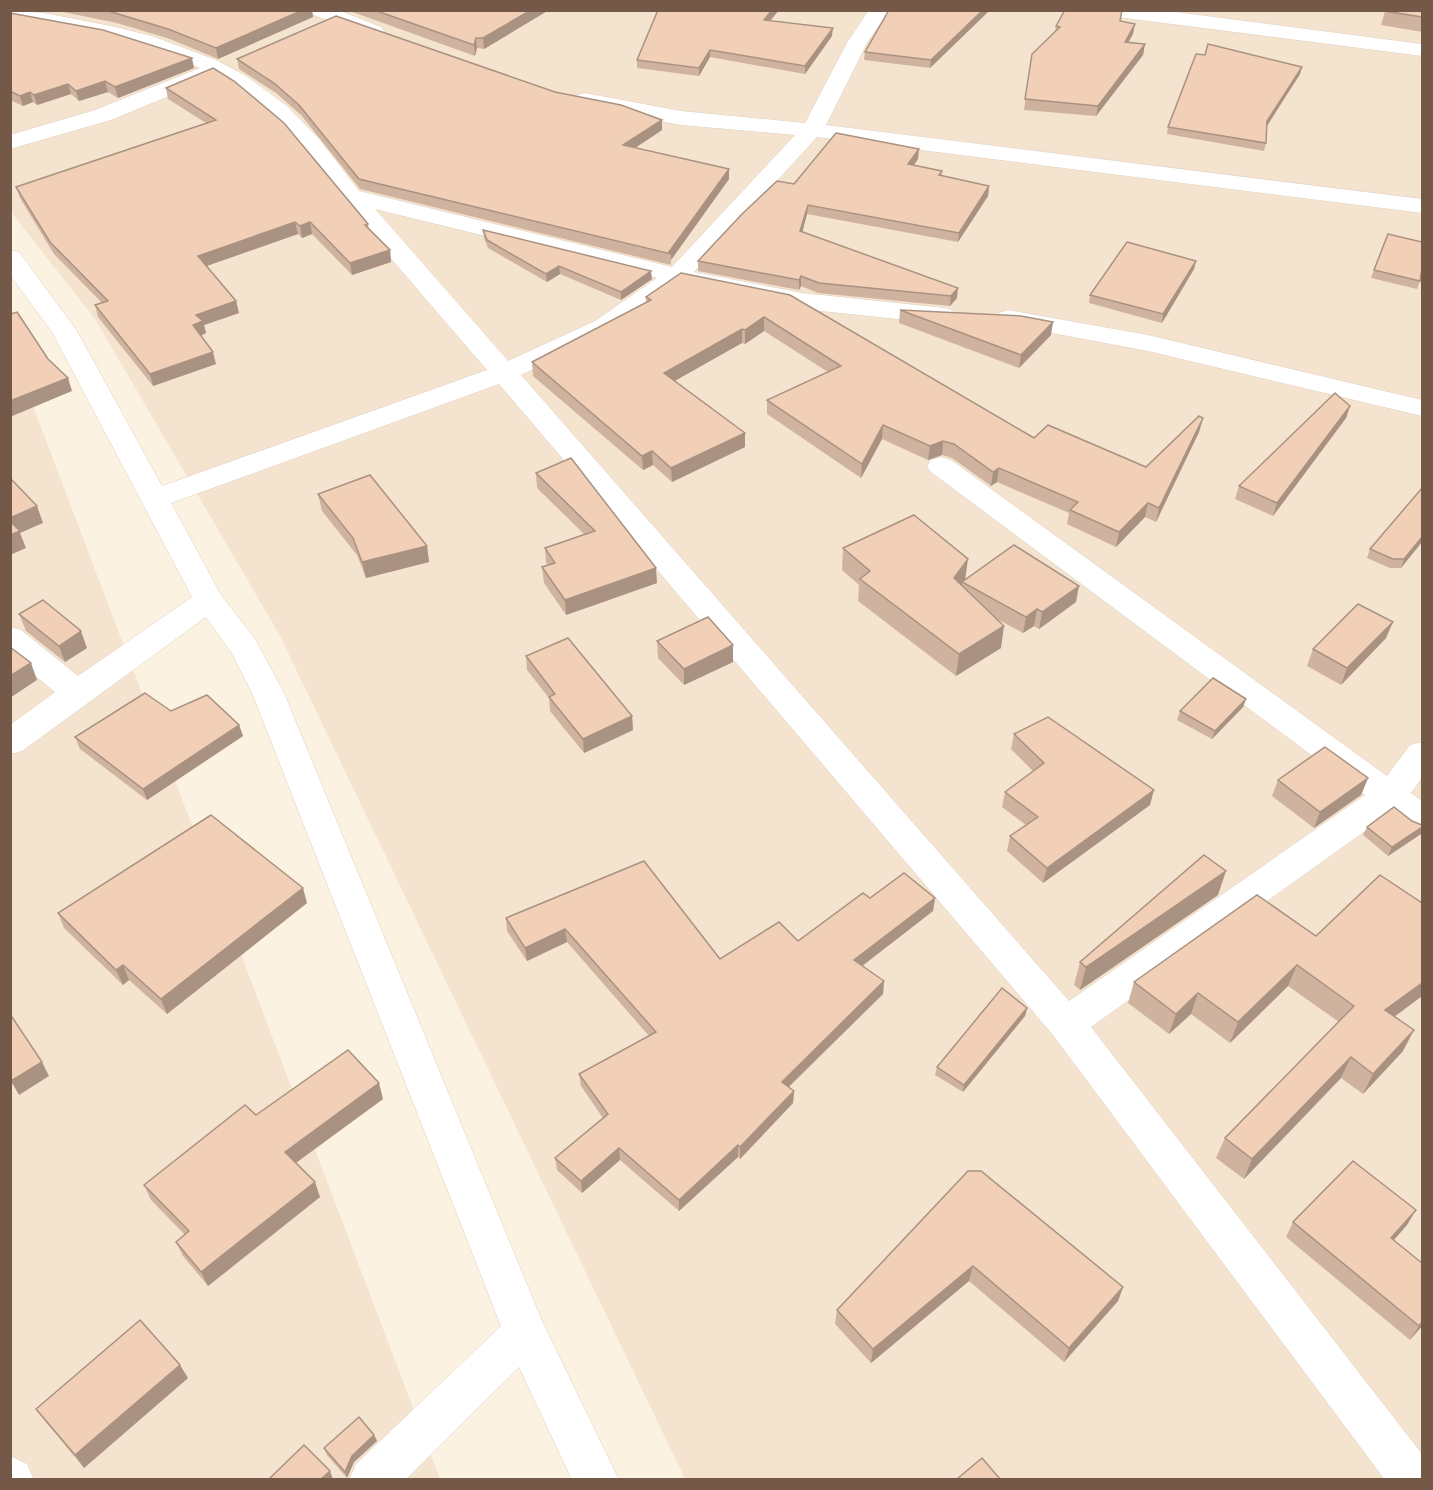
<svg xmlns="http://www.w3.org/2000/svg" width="1433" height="1490" font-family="Jost,sans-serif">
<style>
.residential{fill:#f4e4cf}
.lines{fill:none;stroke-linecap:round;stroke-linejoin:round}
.minor-casing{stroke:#e1cebd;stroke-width:1}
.minor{fill:#fff;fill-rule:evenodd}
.wall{fill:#d0b39e}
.shaded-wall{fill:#a99281}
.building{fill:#f2d0b8;stroke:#a99281;stroke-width:1.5}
</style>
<rect width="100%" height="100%" fill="#fcf2e1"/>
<g class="residential">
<path d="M 11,11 L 1422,11 L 1422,1479 L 685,1479 L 279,634 L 95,319 L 11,212 Z"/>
<path d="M 10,351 L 14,356 L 440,1479 L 11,1479 Z"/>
</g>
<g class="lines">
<defs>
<g id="minor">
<path d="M 10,10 L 44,13 L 111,26 L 152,36 L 216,60 L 246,76 L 287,106 L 320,140 L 359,191 L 672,267 L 795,135 L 681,125 L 577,105 L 574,100 L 577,95 L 585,93 L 681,111 L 805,123 L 848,41 L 869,10 L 890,10 L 868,41 L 826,125 L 1422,199 L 1422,213 L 817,137 L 694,272 L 802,293 L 945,308 L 954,311 L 958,316 L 954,321 L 945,324 L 802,309 L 681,284 L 613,331 L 521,375 L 1069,1001 L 1365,795 L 931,472 L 927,466 L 931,460 L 941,457 L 951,460 L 1387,776 L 1410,745 L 1422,742 L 1422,778 L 1411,793 L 1422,801 L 1422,832 L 1410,828 L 1390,813 L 1091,1027 L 1422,1454 L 1422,1480 L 1385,1480 L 1053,1035 L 499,384 L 171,503 L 221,595 L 255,639 L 284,693 L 542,1321 L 619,1480 L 572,1480 L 519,1367 L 405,1480 L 349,1480 L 356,1464 L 501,1326 L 252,693 L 231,652 L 206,617 L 22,751 L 10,754 L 10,725 L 55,692 L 10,655 L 10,627 L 21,630 L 78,676 L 192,597 L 52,332 L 10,275 L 10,250 L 19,252 L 77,331 L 162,486 L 487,370 C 439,314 391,259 344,203 C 301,150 278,111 215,77 L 111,120 L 10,149 L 10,135 L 95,110 L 200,68 C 138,42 76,30 10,20 ZM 375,209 L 657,278 L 595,321 L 508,361 Z"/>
<path d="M 308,10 L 338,10 L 381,27 L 384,31 L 381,35 L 367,35 L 311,14 Z"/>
<path d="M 1099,10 L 1160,10 L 1422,44 L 1422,56 L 1109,16 Z"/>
<path d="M 1008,310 L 1148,335 L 1422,400 L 1422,416 L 1148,351 L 999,323 L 995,318 L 999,313 Z"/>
<path d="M 10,1456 L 27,1464 L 34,1480 L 10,1480 Z"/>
</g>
</defs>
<use href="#minor" class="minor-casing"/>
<use href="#minor" class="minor"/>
</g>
<g class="wall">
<path d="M 42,10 L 312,10 L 313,17 L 218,59 L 170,39 L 117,23 L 63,12 Z"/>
<path d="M 347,10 L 549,10 L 484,49 L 477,48 L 475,56 Z"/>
<path d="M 779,10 L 770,21 L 832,36 L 805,74 L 710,57 L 699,76 L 637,68 L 637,60 Z"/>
<path d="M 990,10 L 930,68 L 864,60 L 865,52 Z"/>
<path d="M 1422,10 L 1422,32 L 1381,25 L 1385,11 Z"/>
<path d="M 10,13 L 194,68 L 118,98 L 108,92 L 79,101 L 71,94 L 37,105 L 33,102 L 23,106 L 10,100 Z"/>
<path d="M 1120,21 L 1133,34 L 1128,42 L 1145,44 L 1143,55 L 1096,116 L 1024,110 L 1032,54 L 1055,32 L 1056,26 Z"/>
<path d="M 237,59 L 555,92 L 662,120 L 662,130 L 635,148 L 729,179 L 671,260 L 671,265 L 360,189 L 301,115 L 276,93 L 239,69 Z"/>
<path d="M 1302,67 L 1300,74 L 1266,127 L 1266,143 L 1264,151 L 1167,134 L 1168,127 Z"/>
<path d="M 213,68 L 368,224 L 369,229 L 390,250 L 391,262 L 352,275 L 312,234 L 302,238 L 298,234 L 206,266 L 236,301 L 239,313 L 204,325 L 206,333 L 201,336 L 216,364 L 153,386 L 98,317 L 95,305 L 102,303 L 54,254 L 20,198 L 16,187 L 206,123 L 168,99 L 166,88 Z"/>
<path d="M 918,159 L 913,165 L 942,171 L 942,176 L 989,186 L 988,196 L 958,242 L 807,214 L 802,232 L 957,298 L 950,306 L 818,293 L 801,286 L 799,290 L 698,271 L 698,261 L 794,184 Z"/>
<path d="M 483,230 L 652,279 L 621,300 L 560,274 L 547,282 L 488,248 L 484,238 Z"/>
<path d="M 1196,261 L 1194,269 L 1162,323 L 1089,303 L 1090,295 Z"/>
<path d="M 1374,270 L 1420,281 L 1417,289 L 1371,278 Z"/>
<path d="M 681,273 L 1034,438 L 1146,467 L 1203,418 L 1199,432 L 1156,522 L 1145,517 L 1116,547 L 1067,524 L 1069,513 L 997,482 L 991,486 L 952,458 L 942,455 L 928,460 L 882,439 L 861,478 L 767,414 L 767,400 L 828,372 L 764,331 L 745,344 L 742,343 L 674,381 L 745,447 L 672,482 L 653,465 L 643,470 L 533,376 L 532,362 L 646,302 L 646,297 Z"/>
<path d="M 900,310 L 1051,335 L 1019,368 L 899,323 Z"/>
<path d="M 1350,406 L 1346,418 L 1273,516 L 1235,499 L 1239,486 Z"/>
<path d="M 536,473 L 657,583 L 566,615 L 544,583 L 542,567 L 548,565 L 546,563 L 545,548 L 584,534 L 537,488 Z"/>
<path d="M 318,494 L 427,546 L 429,562 L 366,578 L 357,555 L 322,511 Z"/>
<path d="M 1422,542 L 1401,568 L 1390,568 L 1367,558 L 1370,549 Z"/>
<path d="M 843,548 L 965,580 L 1076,602 L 1039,629 L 1034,626 L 1023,633 L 997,619 L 1001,648 L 956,676 L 858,601 L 859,585 L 842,570 Z"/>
<path d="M 19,614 L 87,648 L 65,662 L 26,631 Z"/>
<path d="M 1386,638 L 1341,685 L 1307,666 L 1313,649 Z"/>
<path d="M 657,641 L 733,645 L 733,662 L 684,685 L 658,658 Z"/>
<path d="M 526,656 L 632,716 L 633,730 L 584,753 L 550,711 L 549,698 L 527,670 Z"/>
<path d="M 1246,699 L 1243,707 L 1212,739 L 1177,720 L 1180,711 Z"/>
<path d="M 171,711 L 239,725 L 243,736 L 147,800 L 80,749 L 75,737 Z"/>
<path d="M 1014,734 L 1150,805 L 1043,883 L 1007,851 L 1010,836 L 1026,825 L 1002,807 L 1005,792 L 1033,771 L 1011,749 Z"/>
<path d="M 1368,778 L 1361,795 L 1314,828 L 1272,796 L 1278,780 Z"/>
<path d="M 1412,821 L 1422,825 L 1422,830 L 1421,834 L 1388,856 L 1363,835 L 1367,827 Z"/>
<path d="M 1218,895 L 1080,990 L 1074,985 L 1080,962 Z"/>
<path d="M 870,898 L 935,898 L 933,911 L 862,966 L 884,981 L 883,994 L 789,1087 L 794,1091 L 793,1103 L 740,1159 L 738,1157 L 679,1211 L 620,1160 L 582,1193 L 557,1170 L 555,1158 L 603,1118 L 581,1086 L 579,1074 L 649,1036 L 567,942 L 527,961 L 507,931 L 506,918 L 720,959 L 798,941 Z"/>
<path d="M 307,903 L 167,1014 L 129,980 L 123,985 L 64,928 L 58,913 Z"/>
<path d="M 1422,903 L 1422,996 L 1394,1017 L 1403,1051 L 1363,1094 L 1341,1078 L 1244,1179 L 1216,1158 L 1225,1138 L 1339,1022 L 1288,986 L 1230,1043 L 1191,1014 L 1169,1034 L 1128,1003 L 1134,982 L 1316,936 Z"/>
<path d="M 1027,1008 L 1025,1016 L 963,1092 L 935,1075 L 937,1067 Z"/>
<path d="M 383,1099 L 296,1163 L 320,1197 L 208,1286 L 183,1256 L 176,1242 L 185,1235 L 151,1200 L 144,1185 L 256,1115 Z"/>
<path d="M 968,1171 L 1123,1287 L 1118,1301 L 1064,1362 L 969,1281 L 871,1363 L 835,1324 L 837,1310 Z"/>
<path d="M 1293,1222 L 1407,1225 L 1394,1240 L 1422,1326 L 1410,1340 L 1286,1237 Z"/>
<path d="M 188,1378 L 84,1468 L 46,1422 L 36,1409 Z"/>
<path d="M 374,1435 L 377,1441 L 354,1462 L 347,1478 L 327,1455 L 324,1448 Z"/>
</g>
<g class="shaded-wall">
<path d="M 303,10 L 312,10 L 313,17 L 218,59 L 216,48 Z"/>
<path d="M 531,10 L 549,10 L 484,49 L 483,38 Z"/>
<path d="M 772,10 L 779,10 L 764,28 L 764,20 Z"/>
<path d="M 983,10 L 990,10 L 930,68 L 931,60 Z"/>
<path d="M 1135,24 L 1133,34 L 1123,52 L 1125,42 Z"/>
<path d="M 833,28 L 832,36 L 805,74 L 805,66 Z"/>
<path d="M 476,38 L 477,48 L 475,56 L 474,45 Z"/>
<path d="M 1145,44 L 1143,55 L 1096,116 L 1098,106 Z"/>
<path d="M 710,50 L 710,57 L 699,76 L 699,68 Z"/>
<path d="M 192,58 L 194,68 L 118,98 L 115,87 Z"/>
<path d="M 1302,67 L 1300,74 L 1265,129 L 1267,121 Z"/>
<path d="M 105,81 L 108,92 L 79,101 L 76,91 Z"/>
<path d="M 68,84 L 71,94 L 37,105 L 34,95 Z"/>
<path d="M 30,92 L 33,102 L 23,106 L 20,96 Z"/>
<path d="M 662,120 L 662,130 L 623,156 L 623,145 Z"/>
<path d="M 919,149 L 918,159 L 908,174 L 908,164 Z"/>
<path d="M 729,169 L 729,179 L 671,260 L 671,254 L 669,252 Z"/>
<path d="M 989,186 L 988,196 L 958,242 L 959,233 Z"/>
<path d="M 808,205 L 807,214 L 800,241 L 800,231 Z"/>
<path d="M 295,222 L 298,234 L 201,268 L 198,256 Z"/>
<path d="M 310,222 L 312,234 L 302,238 L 300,226 Z"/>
<path d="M 390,250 L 391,262 L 352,275 L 350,263 Z"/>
<path d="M 1196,261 L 1194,269 L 1162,323 L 1163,314 Z"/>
<path d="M 559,266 L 560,274 L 547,282 L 546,274 Z"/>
<path d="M 651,271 L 652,279 L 621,300 L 621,292 Z"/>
<path d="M 801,276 L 801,286 L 799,290 L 799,280 Z"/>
<path d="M 958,288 L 957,298 L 950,306 L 951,296 Z"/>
<path d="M 236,301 L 239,313 L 204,325 L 206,333 L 196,338 L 193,325 L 196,315 Z"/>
<path d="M 764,317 L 764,331 L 745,344 L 745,330 Z"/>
<path d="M 1053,322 L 1051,335 L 1019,368 L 1021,355 Z"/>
<path d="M 742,329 L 742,343 L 664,387 L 664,373 Z"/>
<path d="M 213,352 L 216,364 L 153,386 L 150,374 Z"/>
<path d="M 68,378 L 72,391 L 10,417 L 10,401 Z"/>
<path d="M 1350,406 L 1346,418 L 1273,516 L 1277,503 Z"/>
<path d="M 1203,418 L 1199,432 L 1156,522 L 1159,508 Z"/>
<path d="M 883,425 L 882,439 L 861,478 L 862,464 Z"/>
<path d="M 745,433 L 745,447 L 672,482 L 671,468 Z"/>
<path d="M 943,441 L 942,455 L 928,460 L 930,446 Z"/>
<path d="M 652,451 L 653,465 L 643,470 L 642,456 Z"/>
<path d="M 999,468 L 997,482 L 991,486 L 993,472 Z"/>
<path d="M 1148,503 L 1145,517 L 1116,547 L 1119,532 Z"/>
<path d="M 37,506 L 43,523 L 20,533 L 26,548 L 10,555 L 10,518 Z"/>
<path d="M 1422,537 L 1422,542 L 1401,568 L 1404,559 Z"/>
<path d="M 427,546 L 429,562 L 366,578 L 362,562 Z"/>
<path d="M 968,559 L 965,581 L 962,582 L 962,585 L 951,599 L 954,578 Z"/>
<path d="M 656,568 L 657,583 L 566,615 L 565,600 Z"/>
<path d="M 1079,586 L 1076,602 L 1039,629 L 1042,612 Z"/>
<path d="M 1037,609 L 1034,626 L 1023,633 L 1026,617 Z"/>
<path d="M 1393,622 L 1386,638 L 1341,685 L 1347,668 Z"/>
<path d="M 1004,626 L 1001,648 L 956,676 L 959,654 Z"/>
<path d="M 81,631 L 87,648 L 65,662 L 59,646 Z"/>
<path d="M 733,645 L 733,662 L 684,685 L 684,669 Z"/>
<path d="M 31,663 L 37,680 L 10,698 L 10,676 Z"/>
<path d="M 1246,699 L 1243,707 L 1212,739 L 1215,731 Z"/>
<path d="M 632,716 L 633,730 L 584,753 L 583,739 Z"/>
<path d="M 239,725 L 243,736 L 147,800 L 143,789 Z"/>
<path d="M 1368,778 L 1361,795 L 1314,828 L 1320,812 Z"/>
<path d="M 1154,790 L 1150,805 L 1043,883 L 1047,868 Z"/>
<path d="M 1422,827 L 1422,830 L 1421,834 L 1388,856 L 1392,847 Z"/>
<path d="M 1226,871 L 1218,895 L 1080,990 L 1086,967 Z"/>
<path d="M 303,888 L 307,903 L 167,1014 L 161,999 Z"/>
<path d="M 935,898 L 933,911 L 853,973 L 854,960 Z"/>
<path d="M 565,929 L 567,942 L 527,961 L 525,948 Z"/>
<path d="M 123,965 L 129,980 L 123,985 L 116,970 Z"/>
<path d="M 1297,965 L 1288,986 L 1230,1043 L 1238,1022 Z"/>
<path d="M 884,981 L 883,994 L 781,1094 L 782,1082 Z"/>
<path d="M 1422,983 L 1422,996 L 1375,1031 L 1385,1010 Z"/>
<path d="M 1198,993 L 1191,1014 L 1169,1034 L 1176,1014 Z"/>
<path d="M 1027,1008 L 1025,1016 L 963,1092 L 964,1085 Z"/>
<path d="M 1414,1030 L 1403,1051 L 1363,1094 L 1373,1074 Z"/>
<path d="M 1351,1057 L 1341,1078 L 1244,1179 L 1252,1159 Z"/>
<path d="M 42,1062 L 49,1076 L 19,1095 L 11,1081 Z"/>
<path d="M 379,1083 L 383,1099 L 290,1167 L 285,1152 Z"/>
<path d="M 794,1091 L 793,1103 L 740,1159 L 740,1147 Z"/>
<path d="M 738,1145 L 738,1157 L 679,1211 L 679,1200 Z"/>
<path d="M 619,1148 L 620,1160 L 582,1193 L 581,1181 Z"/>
<path d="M 315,1182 L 320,1197 L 208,1286 L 201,1272 Z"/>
<path d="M 1416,1210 L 1407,1225 L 1383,1252 L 1391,1238 Z"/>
<path d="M 973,1266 L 969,1281 L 871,1363 L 873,1349 Z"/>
<path d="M 1123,1287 L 1118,1301 L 1064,1362 L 1069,1348 Z"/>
<path d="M 1422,1322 L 1422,1326 L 1410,1340 L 1419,1326 Z"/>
<path d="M 180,1365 L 188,1378 L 84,1468 L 75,1455 Z"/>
<path d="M 374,1435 L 377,1441 L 354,1462 L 347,1478 L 345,1472 L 352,1456 Z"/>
<path d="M 330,1471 L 333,1479 L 321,1479 Z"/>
</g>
<g class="building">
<path d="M 104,10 L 303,10 L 216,48 L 168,29 L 115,13 Z"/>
<path d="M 374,10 L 531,10 L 483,38 L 476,38 L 474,45 Z"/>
<path d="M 658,10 L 772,10 L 764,20 L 833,28 L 805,66 L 710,50 L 699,68 L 637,60 Z"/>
<path d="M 889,10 L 983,10 L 931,60 L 865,52 Z"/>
<path d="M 1065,10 L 1122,10 L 1120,21 L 1135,24 L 1125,42 L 1145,44 L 1098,106 L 1025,99 L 1032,54 L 1060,27 L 1056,26 Z"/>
<path d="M 1422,10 L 1422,17 L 1385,11 L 1385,10 Z"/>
<path d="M 10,13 L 103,30 L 192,58 L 115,87 L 105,81 L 76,91 L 68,84 L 34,95 L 30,92 L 20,96 L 10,91 Z"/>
<path d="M 336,16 L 555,92 L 621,105 L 662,120 L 623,145 L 729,169 L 669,252 L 671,254 L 359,179 L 299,105 L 274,83 L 237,59 Z"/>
<path d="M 1208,44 L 1302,67 L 1267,121 L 1266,143 L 1168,127 L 1196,54 L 1205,55 Z"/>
<path d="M 213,68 L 234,81 L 284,123 L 368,224 L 365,225 L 390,250 L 350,263 L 310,222 L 300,226 L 295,222 L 198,256 L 236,301 L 196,315 L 203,321 L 193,325 L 213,352 L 150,374 L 95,305 L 108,301 L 50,242 L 16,187 L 216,120 L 166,88 Z"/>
<path d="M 836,133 L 919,149 L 908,164 L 942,171 L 939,175 L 989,186 L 959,233 L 808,205 L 800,231 L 958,288 L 951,296 L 819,283 L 801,276 L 799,280 L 698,261 L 742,214 L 777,181 L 794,184 Z"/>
<path d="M 483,230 L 651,271 L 621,292 L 559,266 L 546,274 L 487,240 Z"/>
<path d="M 1388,234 L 1422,242 L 1422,268 L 1420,281 L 1374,270 Z"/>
<path d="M 1127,242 L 1196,261 L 1163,314 L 1090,295 Z"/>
<path d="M 681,273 L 790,295 L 1034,438 L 1048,425 L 1146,467 L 1199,416 L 1203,418 L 1159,508 L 1148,503 L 1119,532 L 1070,510 L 1078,502 L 999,468 L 993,472 L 954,444 L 943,441 L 930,446 L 883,425 L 862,464 L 767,400 L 841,366 L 764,317 L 745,330 L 742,329 L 664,373 L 745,433 L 671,468 L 652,451 L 642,456 L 532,362 L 651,300 L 646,297 Z"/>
<path d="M 900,310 L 1021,316 L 1053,322 L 1021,355 Z"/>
<path d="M 17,312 L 48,359 L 68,378 L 10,401 L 10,314 Z"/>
<path d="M 1335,393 L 1350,406 L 1277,503 L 1239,486 Z"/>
<path d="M 571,458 L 656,568 L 565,600 L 542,567 L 555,563 L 545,548 L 595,531 L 536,473 Z"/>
<path d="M 370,475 L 427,546 L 362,562 L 353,538 L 318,494 Z"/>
<path d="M 10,478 L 37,506 L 10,518 Z"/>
<path d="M 1422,488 L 1422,537 L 1404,559 L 1393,559 L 1370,549 Z"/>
<path d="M 914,515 L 968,559 L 954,578 L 1004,626 L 959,654 L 860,579 L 870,571 L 843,548 Z"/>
<path d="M 10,521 L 20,531 L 10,535 Z"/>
<path d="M 1014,545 L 1079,586 L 1042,612 L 1037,609 L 1026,617 L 962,582 Z"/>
<path d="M 43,600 L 81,631 L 59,646 L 19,614 Z"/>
<path d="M 1358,604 L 1393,622 L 1347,668 L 1313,649 Z"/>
<path d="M 708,617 L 733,645 L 684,669 L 657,641 Z"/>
<path d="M 568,638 L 632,716 L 583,739 L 549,697 L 555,694 L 526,656 Z"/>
<path d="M 10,647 L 31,663 L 10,676 Z"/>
<path d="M 1213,678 L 1246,699 L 1215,731 L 1180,711 Z"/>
<path d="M 145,693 L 171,711 L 207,695 L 239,725 L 143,789 L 75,737 Z"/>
<path d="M 1048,717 L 1154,790 L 1047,868 L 1010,836 L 1038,817 L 1005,792 L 1044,763 L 1014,734 Z"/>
<path d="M 1325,747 L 1368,778 L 1320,812 L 1278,780 Z"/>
<path d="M 1394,807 L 1412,821 L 1422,825 L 1422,827 L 1392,847 L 1367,827 Z"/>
<path d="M 211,815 L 303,888 L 161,999 L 123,965 L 116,970 L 58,913 Z"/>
<path d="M 1204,855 L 1226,871 L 1086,967 L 1080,962 Z"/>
<path d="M 644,861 L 720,959 L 779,922 L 798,941 L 863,893 L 870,898 L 904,873 L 935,898 L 854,960 L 884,981 L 782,1082 L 794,1091 L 740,1147 L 738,1145 L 679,1200 L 619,1148 L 581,1181 L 555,1158 L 608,1114 L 579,1074 L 656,1032 L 565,929 L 525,948 L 506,918 Z"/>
<path d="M 1380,875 L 1422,903 L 1422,983 L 1385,1010 L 1414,1030 L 1373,1074 L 1351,1057 L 1252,1159 L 1225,1138 L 1354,1006 L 1297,965 L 1238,1022 L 1198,993 L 1176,1014 L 1134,982 L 1257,895 L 1316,936 Z"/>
<path d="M 1002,988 L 1027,1008 L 964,1085 L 937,1067 Z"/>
<path d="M 10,1014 L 42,1062 L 11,1081 L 10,1080 Z"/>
<path d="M 348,1050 L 379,1083 L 285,1152 L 315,1182 L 201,1272 L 176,1242 L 189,1231 L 144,1185 L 245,1105 L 256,1115 Z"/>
<path d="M 1353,1161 L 1416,1210 L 1391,1238 L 1422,1263 L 1422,1322 L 1419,1326 L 1293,1222 Z"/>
<path d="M 968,1171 L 981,1171 L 1123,1287 L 1069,1348 L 973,1266 L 873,1349 L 837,1310 Z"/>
<path d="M 140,1320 L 180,1365 L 75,1455 L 36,1409 Z"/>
<path d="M 359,1417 L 374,1435 L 352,1456 L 345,1472 L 324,1448 Z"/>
<path d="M 304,1445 L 330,1471 L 321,1479 L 269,1479 Z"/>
<path d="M 982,1458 L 1000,1479 L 957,1479 Z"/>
</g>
<rect width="1433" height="1490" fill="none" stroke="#745848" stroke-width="24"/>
</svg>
